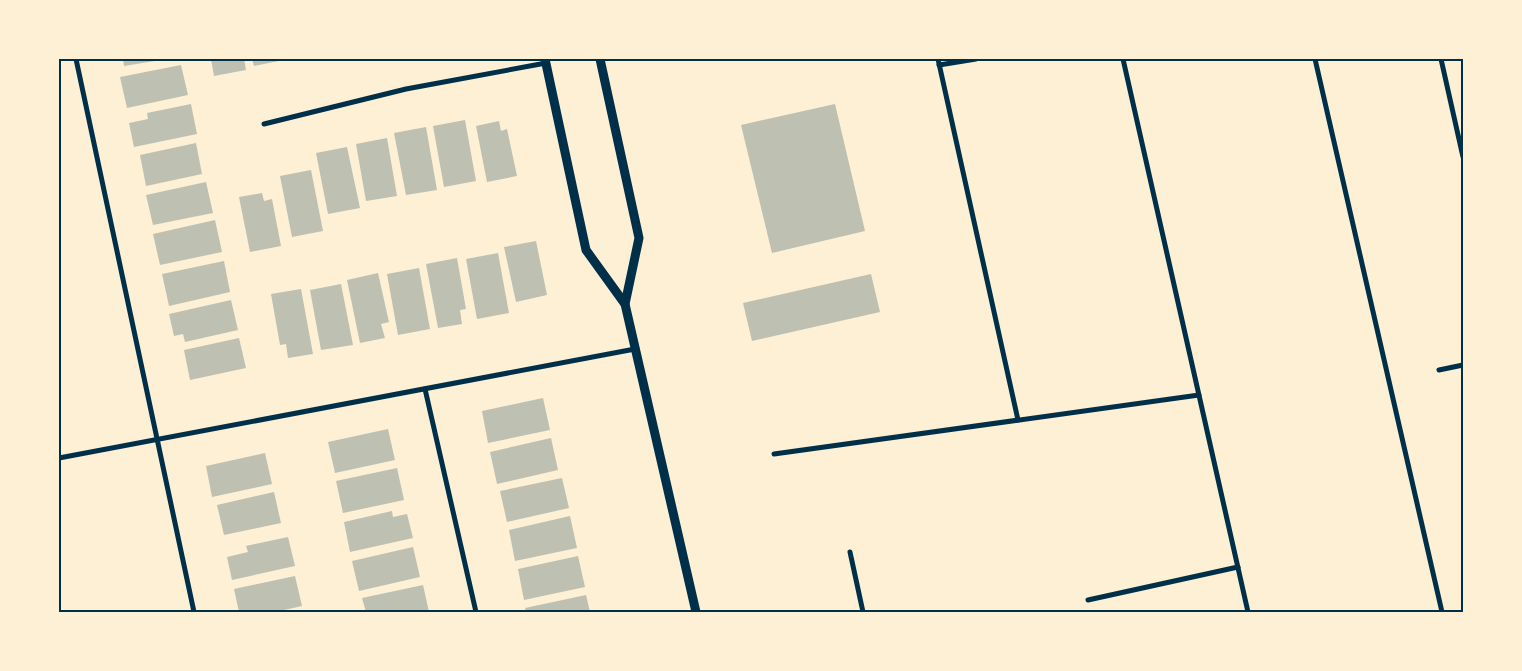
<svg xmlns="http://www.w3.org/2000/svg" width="1522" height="671" font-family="'Roboto Condensed',sans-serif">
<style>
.building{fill:#bec0b2}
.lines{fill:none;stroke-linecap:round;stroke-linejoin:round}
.minor{stroke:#003049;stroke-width:5}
.tertiary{stroke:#003049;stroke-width:9}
.neatline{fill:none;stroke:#003049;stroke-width:2}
</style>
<rect width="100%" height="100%" fill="#fdf0d5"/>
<g class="building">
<path d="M 123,59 L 161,59 L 161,60 L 124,66 Z"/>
<path d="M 211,59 L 244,59 L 246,70 L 214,76 Z"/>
<path d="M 252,59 L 284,59 L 284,60 L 254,66 Z"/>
<path d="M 181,65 L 188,95 L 127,108 L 120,77 Z"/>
<path d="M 191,104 L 197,134 L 134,147 L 129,123 L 148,119 L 147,113 Z"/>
<path d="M 835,104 L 865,231 L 772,253 L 741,125 Z"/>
<path d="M 465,120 L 476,181 L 444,187 L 433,126 Z"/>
<path d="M 499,121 L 501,131 L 507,129 L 517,176 L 487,182 L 476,126 Z"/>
<path d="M 426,127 L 437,190 L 406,195 L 394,133 Z"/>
<path d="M 387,138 L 397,196 L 366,201 L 356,144 Z"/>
<path d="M 196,143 L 202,174 L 146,186 L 140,155 Z"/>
<path d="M 347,147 L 360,208 L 328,214 L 316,153 Z"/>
<path d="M 311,170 L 323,231 L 292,237 L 280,176 Z"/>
<path d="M 206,182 L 213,213 L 153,225 L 146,195 Z"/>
<path d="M 262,193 L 264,201 L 272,199 L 281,246 L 250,252 L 239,197 Z"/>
<path d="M 215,220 L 222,252 L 160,265 L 153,234 Z"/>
<path d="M 536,241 L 547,295 L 516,302 L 504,247 Z"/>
<path d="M 498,253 L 509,313 L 477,319 L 466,259 Z"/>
<path d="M 457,258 L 466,309 L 460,310 L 462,324 L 438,328 L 426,264 Z"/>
<path d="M 224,261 L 230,292 L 169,306 L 162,274 Z"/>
<path d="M 419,268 L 430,329 L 398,335 L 387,274 Z"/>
<path d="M 378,273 L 389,322 L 381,324 L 385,338 L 360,343 L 347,280 Z"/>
<path d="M 871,274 L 880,312 L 752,341 L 743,303 Z"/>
<path d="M 341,284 L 353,345 L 321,350 L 310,290 Z"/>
<path d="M 301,289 L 313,354 L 288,358 L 286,344 L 280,345 L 271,294 Z"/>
<path d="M 231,300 L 238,330 L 185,342 L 183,334 L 174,336 L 169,314 Z"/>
<path d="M 239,338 L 246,368 L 190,380 L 184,350 Z"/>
<path d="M 543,398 L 550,430 L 488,443 L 482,411 Z"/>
<path d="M 388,429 L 395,460 L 335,473 L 328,442 Z"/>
<path d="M 551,438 L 558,470 L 497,484 L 490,452 Z"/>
<path d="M 265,453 L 272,484 L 212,497 L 206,466 Z"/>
<path d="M 397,468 L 404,500 L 343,513 L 336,481 Z"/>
<path d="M 562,478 L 569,508 L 507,522 L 500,491 Z"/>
<path d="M 274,492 L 281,523 L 224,535 L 217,505 Z"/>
<path d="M 392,511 L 393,517 L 407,514 L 413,538 L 350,552 L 344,522 Z"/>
<path d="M 570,516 L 577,548 L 515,561 L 509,530 Z"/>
<path d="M 288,537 L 295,566 L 232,580 L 227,557 L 248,552 L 246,546 Z"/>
<path d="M 413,547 L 420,577 L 359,591 L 352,561 Z"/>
<path d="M 578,556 L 585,587 L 524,600 L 518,569 Z"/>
<path d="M 295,576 L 302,606 L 275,612 L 239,612 L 234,589 Z"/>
<path d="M 423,585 L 429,612 L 366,612 L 362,598 Z"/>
<path d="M 586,595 L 590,612 L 526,612 L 525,608 Z"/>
</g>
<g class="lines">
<g class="minor">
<path d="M 76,59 L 194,612"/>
<path d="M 938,59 L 1018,420"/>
<path d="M 1123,59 L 1248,612"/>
<path d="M 1315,59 L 1442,612"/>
<path d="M 1441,59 L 1463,157"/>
<path d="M 939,65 L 976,59"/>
<path d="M 264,124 L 406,89 L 546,63"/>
<path d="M 1439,370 L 1463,365"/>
<path d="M 425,389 L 476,612"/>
<path d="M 774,454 L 1199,395"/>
<path d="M 59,458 L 635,349"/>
<path d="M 850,552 L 863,612"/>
<path d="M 1088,600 L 1238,567"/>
</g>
<g class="tertiary">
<path d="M 545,59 L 586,250 L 625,304"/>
<path d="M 600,59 L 639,238 L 625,304 L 696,612"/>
</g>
</g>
<rect width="1522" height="671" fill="none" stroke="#fdf0d5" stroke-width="120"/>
<rect x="60" y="60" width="1402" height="551" class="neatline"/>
</svg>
